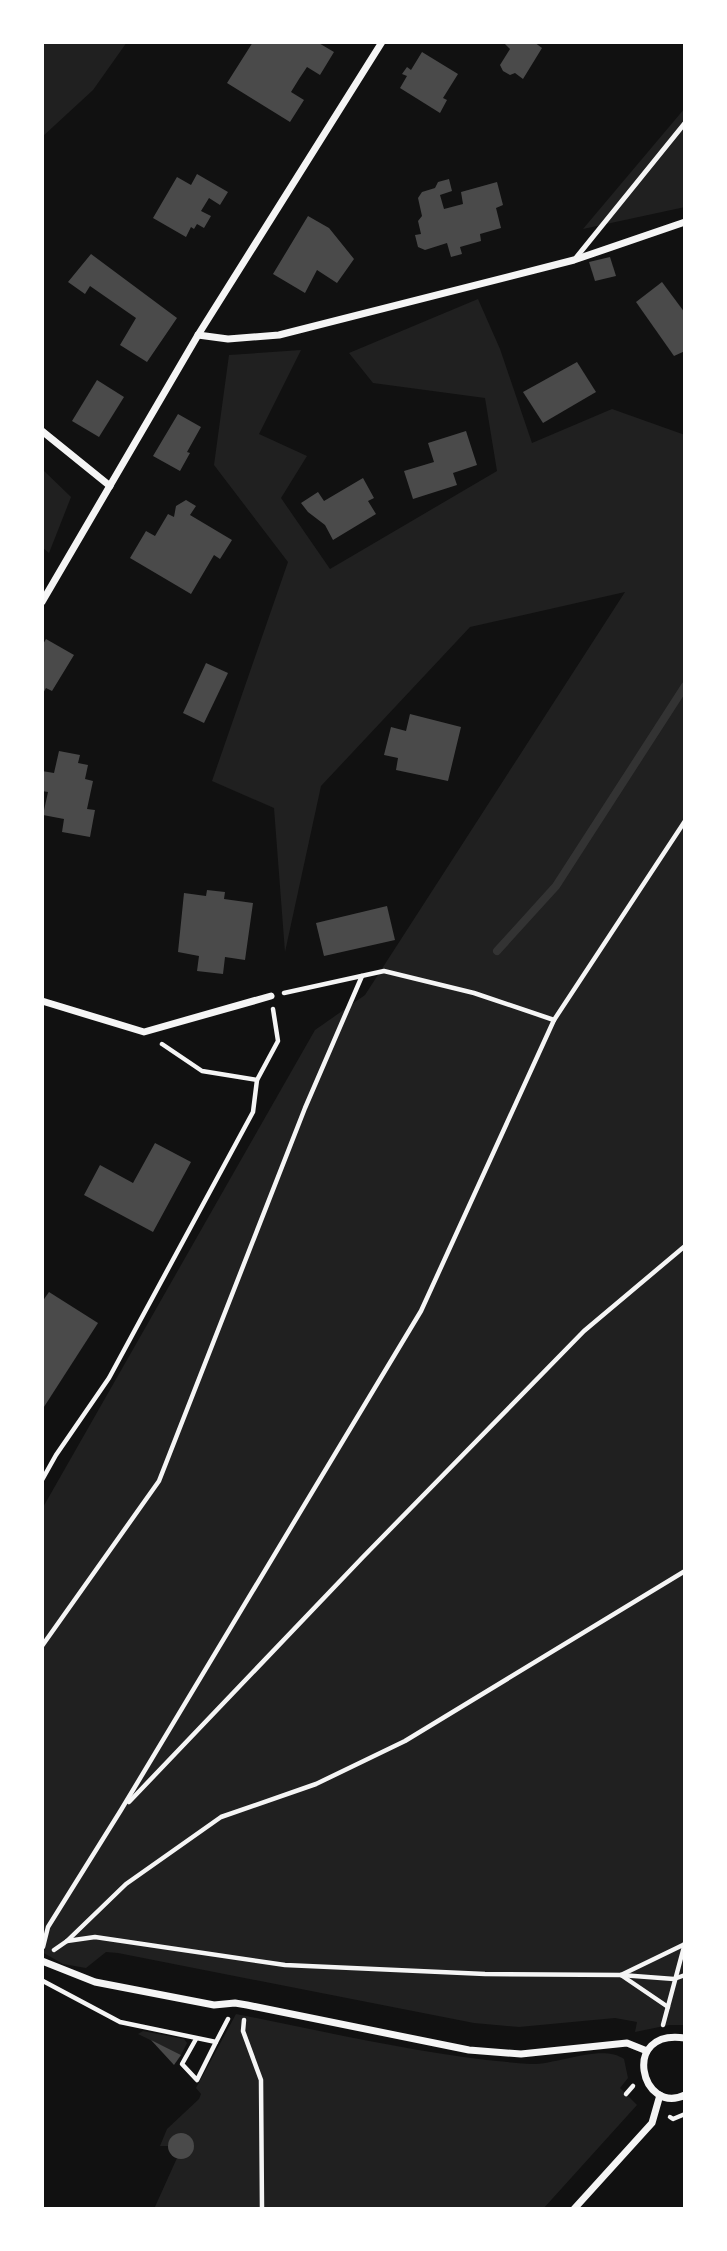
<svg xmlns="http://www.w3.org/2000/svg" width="727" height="2251" font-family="'Nunito Sans',sans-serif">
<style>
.green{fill:#202020}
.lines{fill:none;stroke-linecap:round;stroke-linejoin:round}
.stream{stroke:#333;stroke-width:8}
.building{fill:#4a4a4a}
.path{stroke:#f5f5f5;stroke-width:4.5}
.service{stroke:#f5f5f5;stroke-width:5}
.minor{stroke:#f5f5f5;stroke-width:7}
</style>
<rect width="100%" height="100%" fill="#111"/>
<g class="green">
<path d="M 42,42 L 127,42 L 93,90 L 42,137 Z"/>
<path d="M 685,108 L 685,207 L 583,229 Z"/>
<path d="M 478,299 L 500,349 L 532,443 L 612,409 L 685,435 L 685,2025 L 669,2025 L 635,2032 L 637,2022 L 615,2018 L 519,2027 L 474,2023 L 118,1953 L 106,1952 L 86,1968 L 63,1964 L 42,1952 L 42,1509 L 315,1030 L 365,995 L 625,592 L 470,627 L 321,786 L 285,952 L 274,808 L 212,781 L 288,562 L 214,465 L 229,355 L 301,350 L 259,434 L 307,456 L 281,498 L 330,569 L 497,471 L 485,398 L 373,383 L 349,353 Z"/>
<path d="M 42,469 L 71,497 L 49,553 L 42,547 Z"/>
<path d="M 236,2014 C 333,2033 431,2057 530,2064 C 557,2065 602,2043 624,2059 L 628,2078 L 620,2088 L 637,2105 L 543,2209 L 154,2209 L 177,2158 L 189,2156 L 194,2146 L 191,2138 L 179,2133 L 171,2138 L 168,2146 L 160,2146 L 167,2129 L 199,2099 L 201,2094 L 196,2088 Z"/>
<path d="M 143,2031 L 184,2039 L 187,2043 L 181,2055 L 138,2034 Z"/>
</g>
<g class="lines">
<path class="stream" d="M 497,951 L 556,886 L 685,686"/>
</g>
<g class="building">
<path d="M 253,42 L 317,42 L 334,52 L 320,75 L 307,67 L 299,79 L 291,92 L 304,100 L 290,122 L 227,83 Z"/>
<path d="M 503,42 L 534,42 L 542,48 L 523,79 L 515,73 L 510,75 L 503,71 L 500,65 L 510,49 Z"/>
<path d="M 422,52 L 458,74 L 443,98 L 447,100 L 440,113 L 400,88 L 407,76 L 402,74 L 407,67 L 411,70 Z"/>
<path d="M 197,174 L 228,192 L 220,205 L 209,198 L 201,211 L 211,216 L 204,228 L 197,224 L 194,229 L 191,227 L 186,237 L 153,218 L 177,177 L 191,185 Z"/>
<path d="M 449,179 L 452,191 L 440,195 L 444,209 L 463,204 L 461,192 L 497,182 L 503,205 L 496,208 L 501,228 L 480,234 L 481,241 L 460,247 L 462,254 L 451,257 L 447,243 L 425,250 L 418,247 L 415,235 L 421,234 L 418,221 L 422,216 L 418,198 L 422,192 L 435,188 L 438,182 Z"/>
<path d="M 308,216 L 329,228 L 354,259 L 337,283 L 317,270 L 305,293 L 273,274 Z"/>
<path d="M 91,254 L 177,318 L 147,362 L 120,345 L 136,318 L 90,286 L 85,294 L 68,282 Z"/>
<path d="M 610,257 L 616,276 L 595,281 L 589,262 Z"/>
<path d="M 662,282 L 685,313 L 685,351 L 674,356 L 636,302 Z"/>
<path d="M 577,362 L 596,392 L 543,423 L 523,392 Z"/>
<path d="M 97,380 L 124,397 L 99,437 L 72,421 Z"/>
<path d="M 178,414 L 201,427 L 187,452 L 190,453 L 180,471 L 153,456 Z"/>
<path d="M 466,431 L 477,465 L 453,473 L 457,485 L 413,499 L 404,471 L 434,462 L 428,443 Z"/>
<path d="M 363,478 L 374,498 L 368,501 L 376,514 L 333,540 L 325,525 L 308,512 L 301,503 L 318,492 L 324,501 Z"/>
<path d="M 186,500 L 196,506 L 190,515 L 232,540 L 220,559 L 214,555 L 191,594 L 130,558 L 146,531 L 155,536 L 168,514 L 174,517 L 176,506 Z"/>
<path d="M 46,639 L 74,655 L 52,691 L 46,688 L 42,695 L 42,646 Z"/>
<path d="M 206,663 L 228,673 L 204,723 L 183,713 Z"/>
<path d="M 410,714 L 461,727 L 448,781 L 396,770 L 398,758 L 384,755 L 391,727 L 406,731 Z"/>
<path d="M 59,751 L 80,755 L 78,763 L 88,765 L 85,779 L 93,781 L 87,809 L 95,810 L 90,837 L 62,832 L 64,819 L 43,815 L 48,792 L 42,791 L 42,771 L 54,773 Z"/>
<path d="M 207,890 L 225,892 L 224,899 L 253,903 L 245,960 L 225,957 L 223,974 L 197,971 L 199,956 L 178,952 L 184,893 L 206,896 Z"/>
<path d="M 387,906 L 395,940 L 324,956 L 316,923 Z"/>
<path d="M 155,1143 L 191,1162 L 153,1232 L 84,1195 L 100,1165 L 133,1183 Z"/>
<path d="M 49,1292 L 98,1323 L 42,1410 L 42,1302 Z"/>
<path d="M 151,2040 L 181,2055 L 174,2065 Z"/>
<circle cx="181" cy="2146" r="13"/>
</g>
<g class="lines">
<g class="path">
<path d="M 284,993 L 384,971 L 474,993 L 554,1020"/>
<path d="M 162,1044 L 202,1071 L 257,1080 L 278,1041 L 273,1009"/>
<path d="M 42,1480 L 56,1455 L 109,1378 L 253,1112 L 257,1080"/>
<path d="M 42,1646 L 159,1481 L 305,1108 L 362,976"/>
<path d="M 129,1802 L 363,1557 L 584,1331 L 685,1246"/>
<path d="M 67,1941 L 95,1937 L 285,1965 L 485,1974 L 621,1975 L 674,1979 L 685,1975"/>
<path d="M 43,1947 L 48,1927 L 121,1810 L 421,1311 L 554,1020 L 685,821"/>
<path d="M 54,1950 L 67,1941 L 126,1884 L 221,1817 L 316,1784 L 405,1741 L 685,1571"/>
<path d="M 621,1975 L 685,1944"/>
<path d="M 621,1975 L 668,2007"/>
<path d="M 43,1981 L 120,2022 L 216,2042 L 228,2019"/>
<path d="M 244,2020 L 243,2031 L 261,2080 L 262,2209"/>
<path d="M 663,2025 L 685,1943"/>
<path d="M 196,2039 L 182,2064 L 197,2080 L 216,2042"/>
<path d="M 626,2094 L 633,2086"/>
<path d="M 670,2117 L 673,2119 L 685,2114"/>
</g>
<path class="service" d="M 575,259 L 685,123"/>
<g class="minor">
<path d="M 198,335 L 228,339 L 279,335 L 574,260 L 685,222"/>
<path d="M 42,431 L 110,486"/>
<path d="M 42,602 L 198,335 L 382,42"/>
<path d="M 42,1001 L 144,1032 L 271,996"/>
<path d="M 42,1961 L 95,1982 L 214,2005 L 235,2003 L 247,2005 L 469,2050 L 521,2054 L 627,2043 L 647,2051"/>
<path d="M 685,2038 C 620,2028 641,2116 685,2095"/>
<path d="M 574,2209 L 652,2123 L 660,2095"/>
</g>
</g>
<rect width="727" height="2251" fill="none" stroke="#ffffff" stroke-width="88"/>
</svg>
